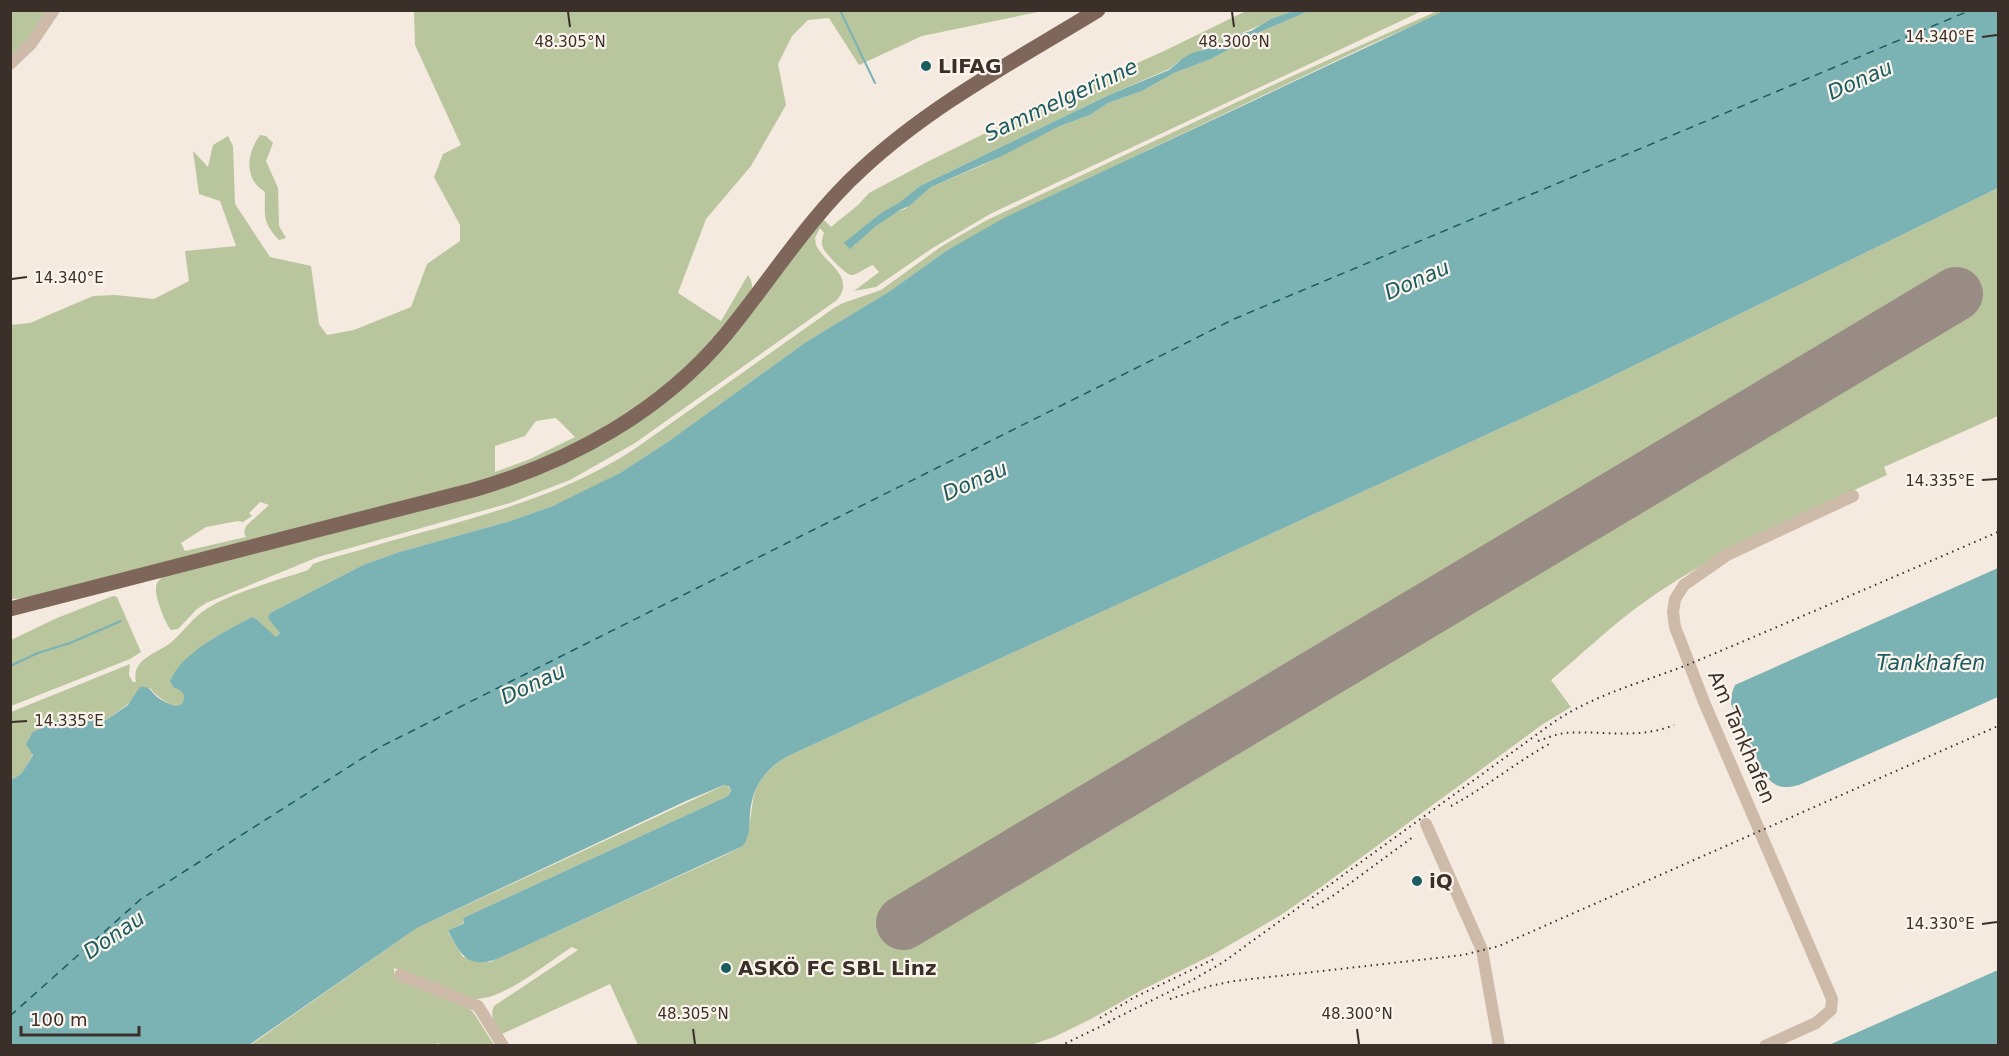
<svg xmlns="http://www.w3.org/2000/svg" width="2009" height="1056" font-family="'DejaVu Sans',sans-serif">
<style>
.green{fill:#b8c59d;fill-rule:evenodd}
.water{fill:#7bb2b4}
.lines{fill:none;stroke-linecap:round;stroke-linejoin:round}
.stream{stroke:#7bb2b4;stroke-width:2}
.ferry{stroke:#1b5c60;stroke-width:1.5;stroke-dasharray:8 6;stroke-linecap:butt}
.runway{stroke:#988c84;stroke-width:54}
.minor{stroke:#cebaa9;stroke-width:12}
.major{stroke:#7e665a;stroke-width:15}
.rail{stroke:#3b2f29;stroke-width:2;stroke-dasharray:1.5 4.5;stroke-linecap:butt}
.ticks{fill:none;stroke:#3b2f29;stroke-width:2}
.poi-dot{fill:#1b5c60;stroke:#fbf4ec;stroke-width:2}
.labels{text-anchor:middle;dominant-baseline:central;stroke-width:4.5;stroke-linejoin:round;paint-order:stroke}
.poi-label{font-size:20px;font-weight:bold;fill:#3b2f29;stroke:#fbf4ec;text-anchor:start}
.street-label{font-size:20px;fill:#3b2f29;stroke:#fbf4ec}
.water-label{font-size:21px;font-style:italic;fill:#1b5c60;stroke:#fbf4ec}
.ticks-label{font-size:15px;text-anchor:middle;fill:#3b2f29;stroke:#fbf4ec;stroke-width:4.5;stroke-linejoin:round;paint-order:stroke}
</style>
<rect width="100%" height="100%" fill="#f5eadf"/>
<g class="green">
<path d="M 10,11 L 58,11 L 10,69 Z"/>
<path d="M 414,11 L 1043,11 L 922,36 L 859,65 L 829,18 L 808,20 L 792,36 L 778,64 L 786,105 L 751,166 L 706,219 L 678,293 L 721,321 L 748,275 C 751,280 754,286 751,292 C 748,300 740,307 734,314 C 695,365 641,409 584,439 C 554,455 522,466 491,478 L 28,598 L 11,599 L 10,325 L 30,323 L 93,296 L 115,295 L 154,299 L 189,281 L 185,251 L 236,246 L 220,201 L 199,194 L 193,151 L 208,167 L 213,145 L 228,136 L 233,146 L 235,204 L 270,257 L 311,266 L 319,324 L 327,335 L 354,330 L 411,307 L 427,264 L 460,241 L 460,225 L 434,177 L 443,154 L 461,145 L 415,45 ZM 556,418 L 575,437 L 530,459 L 495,472 L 495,446 L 525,436 L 536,421 ZM 260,502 L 269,505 L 246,526 L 244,533 L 246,537 L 185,551 L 181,543 L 206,527 L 238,521 L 243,522 L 252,516 L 249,513 Z"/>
<path d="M 1246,11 L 1294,11 L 1183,58 L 1169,69 L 1109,95 L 920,186 L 899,204 L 881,213 L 850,249 C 864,237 887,213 905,209 L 931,187 L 983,165 L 1060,126 L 1090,115 L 1108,103 L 1142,91 L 1174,73 L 1211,59 L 1230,49 L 1239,41 L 1309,11 L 1422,11 L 990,214 L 931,249 L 876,287 L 854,291 L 879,272 L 873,265 C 866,267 858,275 851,275 C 845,274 826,254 823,248 C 821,243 822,238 824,233 L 820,228 L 815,238 L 816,245 C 826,265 856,276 837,300 L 635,443 L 570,480 L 510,503 L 318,557 L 206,603 L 197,609 L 178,629 L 171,630 C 165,623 155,597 156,588 C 156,582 160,579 164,576 L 509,486 C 557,469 600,447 642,419 L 823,219 L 831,227 L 858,205 L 869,193 L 927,162 L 1032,110 L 1164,51 Z"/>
<path d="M 1437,11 L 1446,11 L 1369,45 L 1148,150 L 946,251 L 890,291 L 806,342 L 669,441 L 620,473 L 585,492 L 553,506 L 507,522 L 399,552 L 363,565 L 270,613 L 280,633 L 276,637 L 252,617 L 214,638 L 189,657 L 170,682 L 174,688 C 182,690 187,695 183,704 L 175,706 C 165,702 157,697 150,688 L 106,720 L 66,717 L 33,754 L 21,774 L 11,780 L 11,712 L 130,664 L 129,675 L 133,682 L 136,682 C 131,660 155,654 169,644 C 181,635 190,621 202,612 C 226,594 279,580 308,570 L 313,564 C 331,557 351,553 370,547 C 462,520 554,502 636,448 L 834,308 L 843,303 L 881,290 L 942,246 L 987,220 L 1288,78 Z"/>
<path d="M 260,135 L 266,136 L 273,143 L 266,161 L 278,188 L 279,226 L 286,238 L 279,240 C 262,222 265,215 265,192 C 244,179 246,154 260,135 Z"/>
<path d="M 1998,188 L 1998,416 L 1884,467 L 1887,475 C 1803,514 1719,549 1643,603 C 1611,626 1582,654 1551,680 L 1571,707 L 1543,724 L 1321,887 L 1281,915 L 1214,954 L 1140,991 L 1091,1019 L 1054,1037 L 1031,1045 L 638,1045 L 610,984 L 502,1034 C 496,1025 489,1017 494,1006 L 578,950 L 572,947 C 546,963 498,1006 467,998 C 442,992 419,975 394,968 L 394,977 L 463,1004 L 473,1012 L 494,1045 L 440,1046 L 438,1043 L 432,1046 L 249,1046 L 417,928 L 727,784 L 731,791 L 728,796 L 463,918 L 464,922 L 448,932 L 463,957 L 490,962 L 721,857 L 743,846 C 760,804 740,788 786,757 L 1588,388 Z"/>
<path d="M 113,596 L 117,597 L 141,652 L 130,659 L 11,706 L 11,640 L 57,618 Z"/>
</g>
<g class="water">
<path d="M 1446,10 L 1998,11 L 1998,188 L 1588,388 L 786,757 C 764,771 752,787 750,814 C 749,826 750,836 743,846 L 497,959 C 466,969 461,954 448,931 L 464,923 L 463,918 L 728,796 L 731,791 L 729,786 L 724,785 L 686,801 L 417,928 L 249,1045 L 11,1045 L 11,780 L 21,774 L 33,755 L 26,744 L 33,732 L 66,717 L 106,720 L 128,705 L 140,687 C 150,686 150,691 157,697 C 162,701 169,704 175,706 L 182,704 C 187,695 182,690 174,688 L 170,682 C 180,653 226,631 252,617 L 256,619 L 276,637 L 280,633 L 268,618 L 270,613 L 363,565 L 399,552 L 507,522 L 553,506 L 620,473 L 669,441 L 806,342 L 890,291 L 946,251 L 1004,218 Z"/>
<path d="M 1294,11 L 1309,11 L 1239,41 L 1230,49 L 1211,59 L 1174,73 L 1142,91 L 1108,103 L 1090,115 L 1060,126 L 1002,156 L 931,187 L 909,206 L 900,210 L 876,226 L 850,249 L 844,243 L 881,213 L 899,203 L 920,186 L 1109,95 L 1169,70 L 1183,58 L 1192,53 L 1210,48 L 1230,37 L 1251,31 L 1271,19 Z"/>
<path d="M 1998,568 L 1998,697 L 1799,785 C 1784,789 1775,788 1765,775 L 1731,704 L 1732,693 L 1735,685 Z"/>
<path d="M 1998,970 L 1998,1045 L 1829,1045 Z"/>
</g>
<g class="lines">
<g class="stream">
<path d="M 840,10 L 875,83"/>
<path d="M 10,666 L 38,653 L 70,643 L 121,621"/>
</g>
<path class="ferry" d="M 10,1016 L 141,899 L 380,747 L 1234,319 L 1971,10"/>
<path class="runway" d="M 903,923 L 1956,294"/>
<g class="minor">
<path d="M 10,64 L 31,44 L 54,10"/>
<path d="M 1426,824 L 1482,950 L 1499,1046"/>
<path d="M 400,975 L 478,1006 L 503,1046"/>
<path d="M 1765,1046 L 1816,1023 L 1831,1010 L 1832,999 L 1704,702 L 1675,627 L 1673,612 L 1675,599 L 1684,585 L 1727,555 L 1853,496"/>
</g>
<path class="major" d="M 10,609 L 473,490 C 570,462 662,412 727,333 C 772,278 809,217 862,169 C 932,104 1018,59 1098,10"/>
<g class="rail">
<path d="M 1538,741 C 1547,738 1556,734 1565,733 C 1602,730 1638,740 1674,725"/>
<path d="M 1451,806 C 1485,788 1515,763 1549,744"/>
<path d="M 1312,908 L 1334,895 L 1413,837"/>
<path d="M 1170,999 L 1210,986 L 1234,981 L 1463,955 L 1499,946 L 1998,726"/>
<path d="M 1100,1018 L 1135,997 L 1214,959"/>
<path d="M 1108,1022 L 1187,983 L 1222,963 L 1554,722 C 1597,693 1645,682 1692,663 C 1794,620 1896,576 1998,532"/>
<path d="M 1060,1046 L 1114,1020"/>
</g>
</g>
<path class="ticks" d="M 568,12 L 570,27M 1232,12 L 1234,27M 1982,37 L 1997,35M 12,279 L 27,277M 1982,480 L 1997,479M 12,722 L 27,721M 1982,924 L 1997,922M 693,1029 L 695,1044M 1357,1029 L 1359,1044"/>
<g class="poi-dot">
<circle cx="926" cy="66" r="6"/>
<circle cx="1417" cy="881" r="6"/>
<circle cx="726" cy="968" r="6"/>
</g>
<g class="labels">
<g class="poi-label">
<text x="938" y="66">LIFAG</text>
<text x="1429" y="881">iQ</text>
<text x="738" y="968">ASKÖ FC SBL Linz</text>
</g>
<g class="street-label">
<text transform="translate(1742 737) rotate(67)">Am Tankhafen</text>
</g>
<g class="water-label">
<text transform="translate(1860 80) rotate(-24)">Donau</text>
<text transform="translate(1061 100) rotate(-25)">Sammelgerinne</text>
<text transform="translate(1417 280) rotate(-24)">Donau</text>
<text transform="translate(975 481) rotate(-24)">Donau</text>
<text x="1931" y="663">Tankhafen</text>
<text transform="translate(533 684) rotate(-25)">Donau</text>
<text transform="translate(114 935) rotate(-34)">Donau</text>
</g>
</g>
<g class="ticks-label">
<text x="1940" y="42">14.340°E</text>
<text x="570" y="47">48.305°N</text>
<text x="1234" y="47">48.300°N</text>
<text x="69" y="283">14.340°E</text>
<text x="1940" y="486">14.335°E</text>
<text x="69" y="726">14.335°E</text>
<text x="1940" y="929">14.330°E</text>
<text x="693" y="1019">48.305°N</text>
<text x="1357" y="1019">48.300°N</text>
</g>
<rect width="2009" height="1056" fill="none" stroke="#3b2f29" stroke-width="24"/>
<path d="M21 1026v9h118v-9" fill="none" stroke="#3b2f29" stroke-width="3"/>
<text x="30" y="1026" font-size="18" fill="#3b2f29" stroke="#fbf4ec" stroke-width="4.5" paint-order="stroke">100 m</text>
</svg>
